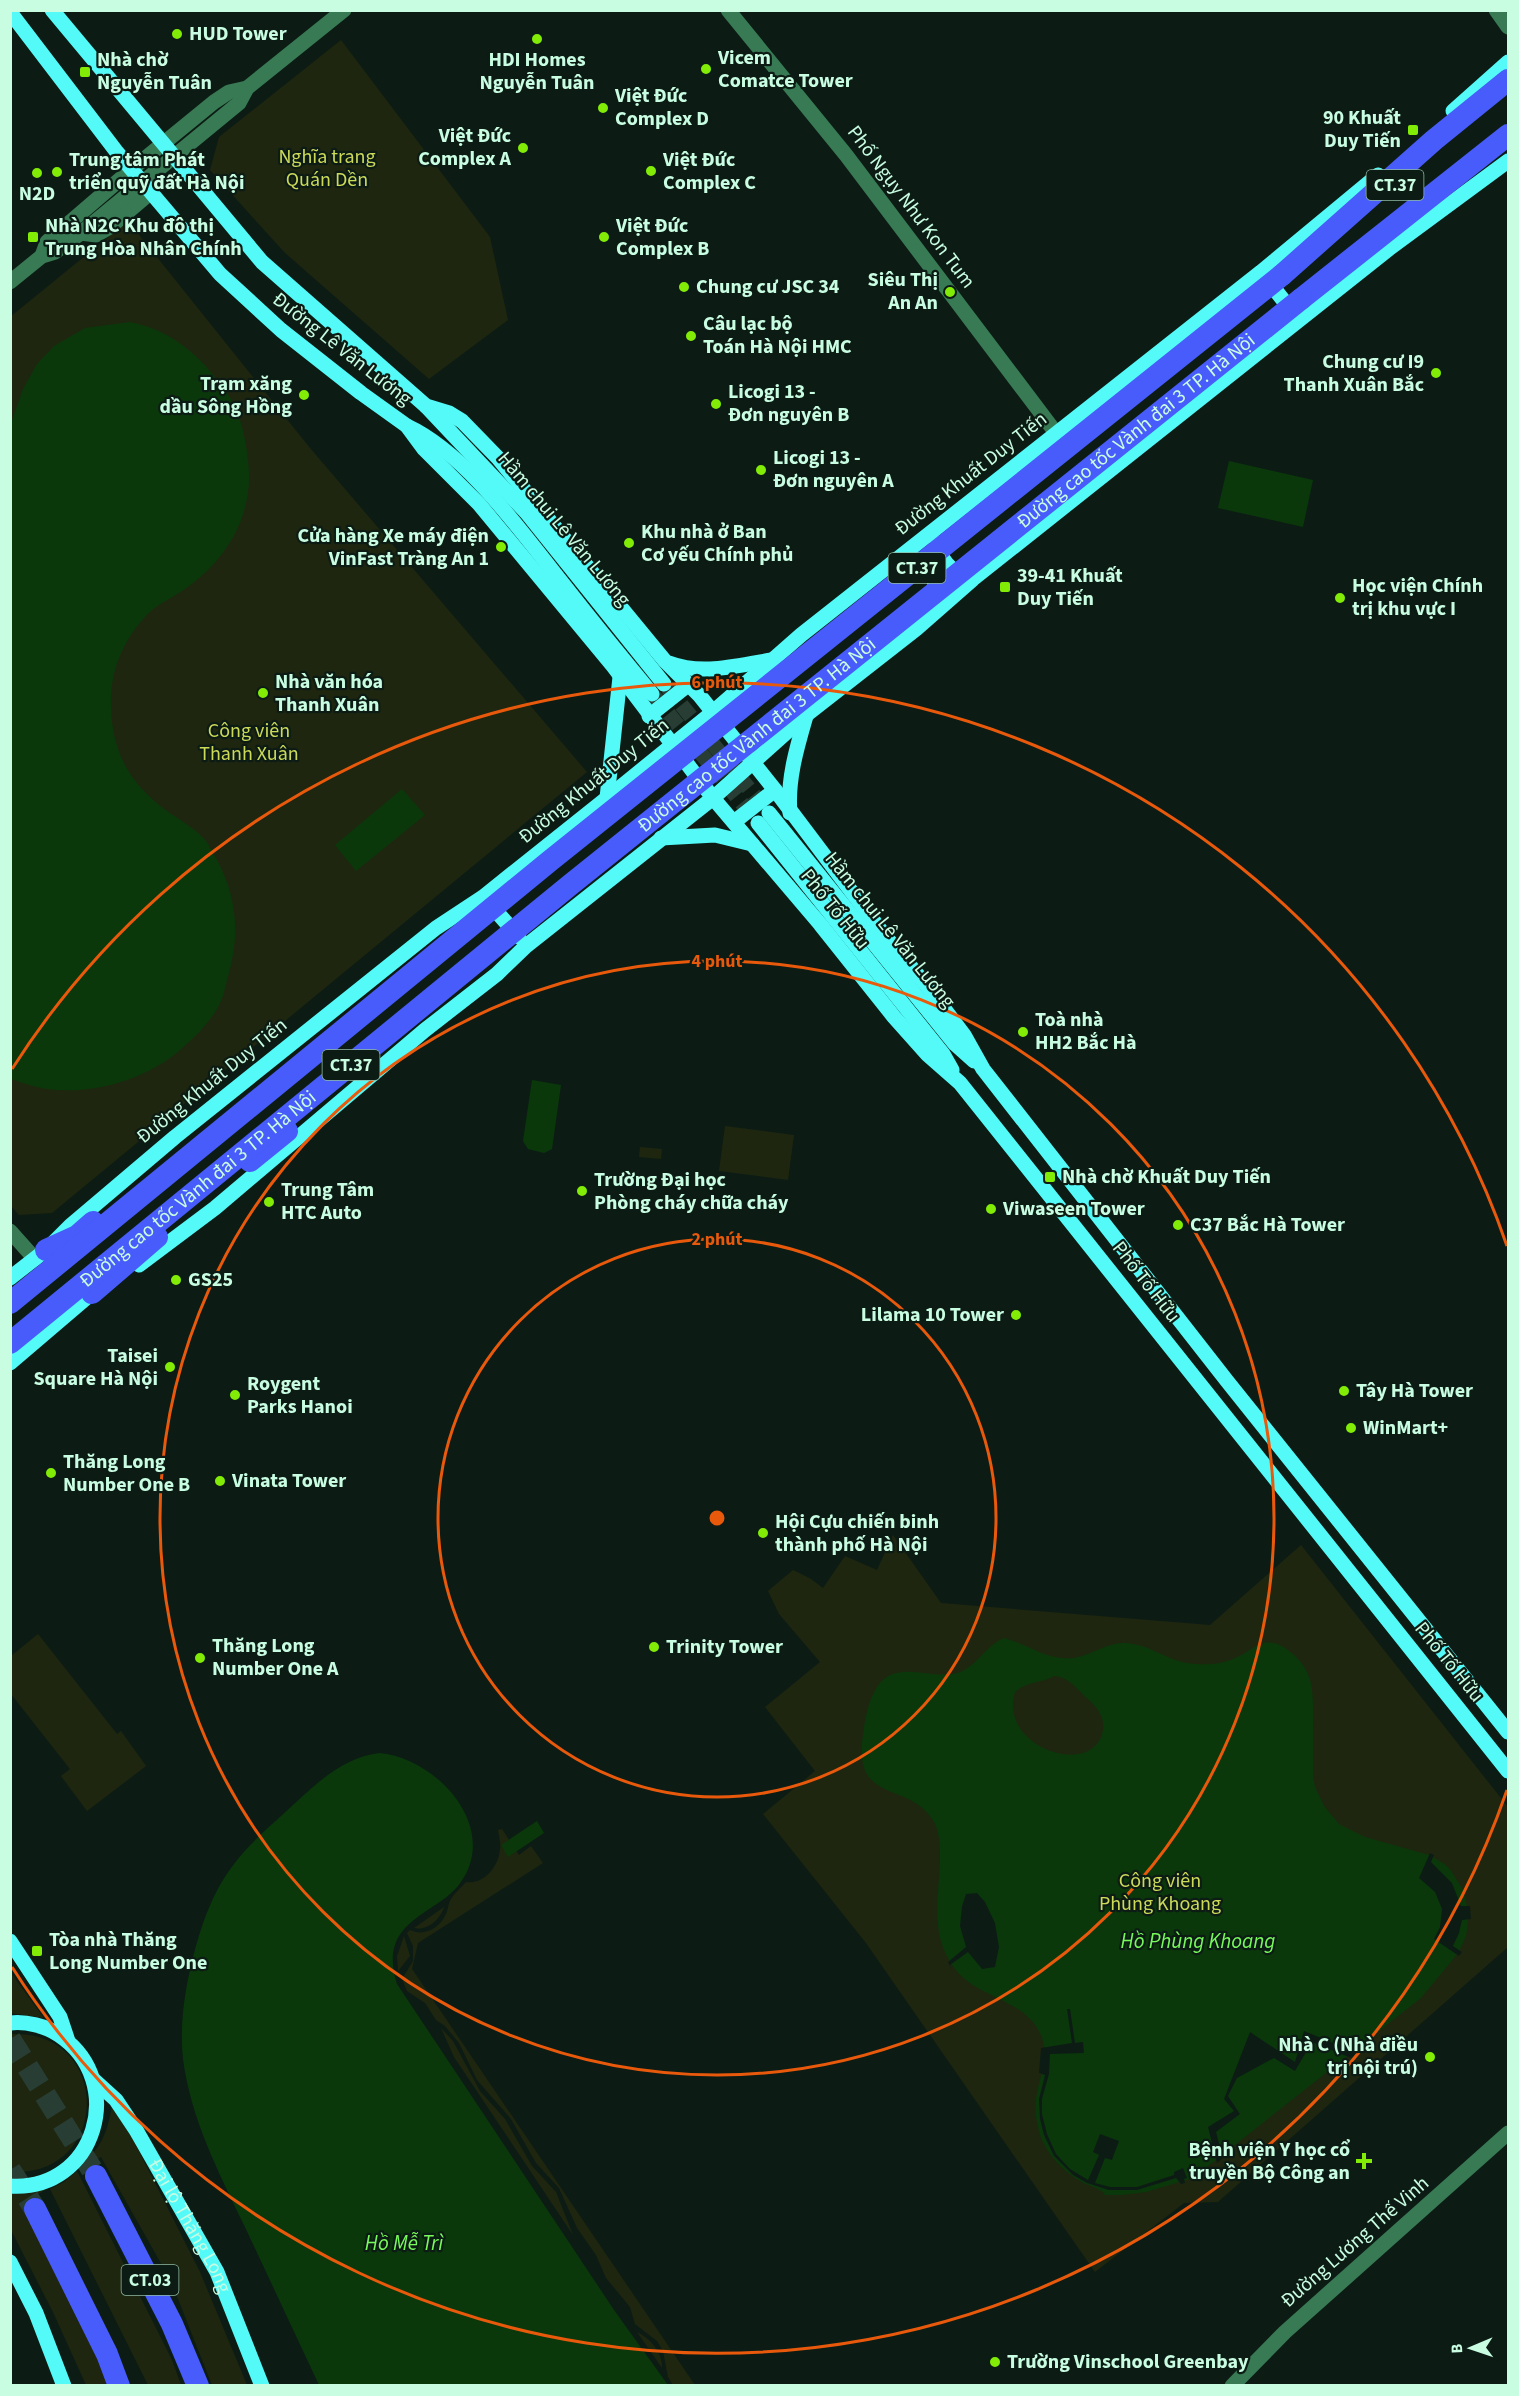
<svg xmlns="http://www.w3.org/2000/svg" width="1519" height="2396" font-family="'Source Sans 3',sans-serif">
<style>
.green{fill:#1f260f}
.water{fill:#0a380a;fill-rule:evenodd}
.pier{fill:#0c1c15}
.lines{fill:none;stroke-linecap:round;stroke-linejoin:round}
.major-tunnel{stroke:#283e34;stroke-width:15;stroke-dasharray:15 8;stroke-linecap:butt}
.highway-tunnel{stroke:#283e34;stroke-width:22;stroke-dasharray:22 11;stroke-linecap:butt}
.minor{stroke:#387a53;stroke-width:15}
.major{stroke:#53faf8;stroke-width:15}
.highway{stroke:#475cfa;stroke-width:22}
.highway-bridge{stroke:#475cfa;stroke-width:22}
.ring{fill:none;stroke:#e8590c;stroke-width:3}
.poi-dot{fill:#82ec07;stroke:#0c1c15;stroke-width:2}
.labels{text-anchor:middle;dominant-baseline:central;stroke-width:4.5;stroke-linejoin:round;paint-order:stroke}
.shield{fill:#0c1c15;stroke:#90baa4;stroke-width:1.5}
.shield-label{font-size:18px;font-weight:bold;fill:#c9fde2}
.poi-label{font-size:20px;font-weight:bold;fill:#c9fde2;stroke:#0c1c15;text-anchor:start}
.park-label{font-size:20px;fill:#ccda58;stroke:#0c1c15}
.street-label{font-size:20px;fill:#c9fde2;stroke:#0c1c15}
.water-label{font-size:21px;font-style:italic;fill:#76fa5a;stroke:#0c1c15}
.centre{fill:#e8590c;stroke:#0c1c15;stroke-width:3}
.ring-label{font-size:18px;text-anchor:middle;font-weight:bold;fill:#e8590c;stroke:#0c1c15;stroke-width:4.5;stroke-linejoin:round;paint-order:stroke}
</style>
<rect width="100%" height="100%" fill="#0c1c15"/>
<g class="green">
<path d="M 341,40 L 490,237 L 508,320 L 429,379 L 284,252 L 210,170 L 219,137 Z"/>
<path d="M 128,221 L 310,448 L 587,772 L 52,1213 L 19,1215 L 10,1205 L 10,317 Z"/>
<path d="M 725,1126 L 794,1135 L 788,1180 L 719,1171 Z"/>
<path d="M 640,1147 L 662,1149 L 661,1159 L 639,1157 Z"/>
<path d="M 893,1535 L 941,1603 L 1210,1625 L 1301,1545 L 1508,1807 L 1508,1947 L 1218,2202 L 1184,2203 L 1095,2272 L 866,1943 L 763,1814 L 815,1771 L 765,1707 L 820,1662 L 779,1614 L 768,1591 L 793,1570 L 811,1579 L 823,1588 L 845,1556 L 877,1570 Z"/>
<path d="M 38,1634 L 117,1734 L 121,1731 L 146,1766 L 87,1811 L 61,1776 L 70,1769 L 11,1694 L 11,1656 Z"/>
<path d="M 502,1829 L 519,1855 L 531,1846 L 543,1863 L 418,1943 L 412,1969 L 695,2385 L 673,2385 L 668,2377 L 663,2351 L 657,2341 L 635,2324 L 630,2307 L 606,2278 L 596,2255 L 577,2228 L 559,2188 L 536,2163 L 511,2119 L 477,2080 L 459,2043 L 445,2026 L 436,2020 L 425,2003 L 407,1991 L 402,1979 L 413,1961 L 413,1946 L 407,1933 L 410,1930 C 424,1937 440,1928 446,1914 C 448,1910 448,1905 450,1901 C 453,1894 461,1888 466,1882 C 483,1885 499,1867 500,1849 C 501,1843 499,1836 498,1830 Z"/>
<path d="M 444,1907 C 440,1920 427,1931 414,1928 Z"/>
<path d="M 404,1936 L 410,1956 L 398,1971 L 397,1956 Z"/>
<path d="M 11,1973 L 43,2017 L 43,2018 L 11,2013 Z"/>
<path d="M 441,2028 L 453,2041 L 480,2091 L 505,2119 L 532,2166 L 556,2192 L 573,2235 L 454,2057 Z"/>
<path d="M 11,2034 C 112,2029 112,2177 11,2172 Z"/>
<path d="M 112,2106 L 119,2112 L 200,2272 L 247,2385 L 212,2385 L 171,2281 L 101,2157 L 82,2166 C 102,2145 107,2134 112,2106 Z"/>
<path d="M 77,2171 L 172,2360 L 181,2385 L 148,2385 L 50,2189 L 64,2182 Z"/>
<path d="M 45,2190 L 25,2203 L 40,2231 L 112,2385 L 86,2385 L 53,2312 L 11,2230 L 11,2194 Z"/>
<path d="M 637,2332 C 651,2339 662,2352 662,2368 Z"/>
</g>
<g class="water">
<path d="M 130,322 C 171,330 200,355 224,389 C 240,410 245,434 248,460 C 255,513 228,559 185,589 C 172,598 155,605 145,617 C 122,642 110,672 111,706 C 112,753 130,784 167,811 C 180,820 196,829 206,841 C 210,846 213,854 217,860 C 238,899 240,938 227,980 C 225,987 224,995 221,1001 C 212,1021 195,1037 179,1051 C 145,1080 92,1095 47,1089 C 35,1087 22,1083 11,1079 L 11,423 L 23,389 L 37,364 L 54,346 L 85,328 Z"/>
<path d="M 1229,461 L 1313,480 L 1303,527 L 1218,508 Z"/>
<path d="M 402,789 L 425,815 L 356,871 L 335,845 Z"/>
<path d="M 532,1080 L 561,1085 L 552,1149 L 544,1153 L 528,1149 L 523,1141 Z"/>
<path d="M 1004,1638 C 1027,1644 1048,1661 1074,1658 C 1092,1655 1107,1642 1126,1643 C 1150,1644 1170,1663 1195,1664 C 1208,1665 1223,1664 1235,1658 C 1245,1654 1254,1646 1264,1643 C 1273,1641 1282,1645 1289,1651 C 1316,1671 1313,1695 1313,1725 C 1313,1742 1313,1759 1313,1775 L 1315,1787 L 1324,1806 L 1339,1824 L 1365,1837 L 1429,1855 L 1443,1863 L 1450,1869 L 1463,1890 L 1467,1906 L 1468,1924 L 1466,1936 L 1459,1952 L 1421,1998 L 1193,2178 L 1146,2192 L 1122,2195 L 1105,2195 C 1100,2187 1090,2187 1082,2182 C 1066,2173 1052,2160 1044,2144 C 1038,2132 1034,2113 1036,2100 C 1038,2078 1050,2059 1042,2038 C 1027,1998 979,2000 955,1969 C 929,1935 939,1898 940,1859 C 940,1847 940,1835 935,1824 C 912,1779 852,1807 863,1735 C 865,1719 868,1701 877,1687 C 895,1660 926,1678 953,1674 C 976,1670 984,1646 1004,1638 ZM 1054,1676 C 1070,1677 1078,1691 1090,1701 C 1098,1708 1105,1719 1103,1730 C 1095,1779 998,1749 1015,1692 C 1027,1681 1040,1684 1054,1676 Z"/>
<path d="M 379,1753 C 437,1758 503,1829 458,1886 C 441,1906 413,1914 399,1936 C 390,1951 392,1968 397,1984 L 614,2310 L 668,2385 L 319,2385 C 294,2332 269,2278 244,2225 C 218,2171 191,2119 183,2059 C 179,2021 186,1982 196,1946 C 212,1891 228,1864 271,1825 C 304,1797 334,1759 379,1753 Z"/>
<path d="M 537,1821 L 544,1833 L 508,1857 L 501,1845 Z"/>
</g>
<g class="pier">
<path d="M 1430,1853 L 1434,1855 L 1431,1862 L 1452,1883 L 1461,1906 L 1470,1906 L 1471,1919 L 1462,1920 L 1459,1933 L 1453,1946 L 1462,1952 L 1459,1956 L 1434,1939 L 1440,1927 L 1442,1909 L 1435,1892 L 1419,1878 Z"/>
<path d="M 977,1893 L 985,1902 L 995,1923 L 999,1947 L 995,1967 L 982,1969 L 968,1952 L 950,1965 L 952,1970 L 948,1962 L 966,1947 L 960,1926 L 962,1906 L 966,1894 Z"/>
<path d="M 1067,2009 L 1070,2009 L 1075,2043 L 1083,2042 L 1084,2053 L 1050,2054 L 1049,2074 L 1042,2099 L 1042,2114 L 1047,2134 L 1056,2154 L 1070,2169 L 1088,2180 L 1099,2155 L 1093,2152 L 1100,2134 L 1119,2141 L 1112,2160 L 1105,2158 L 1095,2183 L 1110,2187 L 1137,2187 L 1174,2175 L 1174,2172 L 1183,2168 L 1187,2178 L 1184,2179 L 1185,2183 L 1181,2184 L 1176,2178 L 1137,2190 L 1109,2190 L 1087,2183 L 1073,2175 L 1054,2156 L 1044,2135 L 1040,2119 L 1039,2099 L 1045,2075 L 1039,2073 L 1041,2048 L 1072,2043 Z"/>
<path d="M 1304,2031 L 1358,2053 L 1351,2058 L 1312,2042 L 1295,2071 L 1274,2058 L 1237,2078 L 1228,2096 L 1240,2114 L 1216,2132 L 1223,2158 L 1217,2163 L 1208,2127 L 1234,2111 L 1224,2099 L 1250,2032 L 1295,2062 Z"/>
</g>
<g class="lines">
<g class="major-tunnel">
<path d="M 667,687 L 767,811"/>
<path d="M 654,696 L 758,823"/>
</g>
<g class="highway-tunnel">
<path d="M 10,2039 L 96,2176"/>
<path d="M 10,2170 L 35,2209"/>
</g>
<g class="minor">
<path d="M 728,10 L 846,155 L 1056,433"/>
<path d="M 1496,10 L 1508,27"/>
<path d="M 81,233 L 96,235 L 110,227 L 150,193"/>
<path d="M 42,256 L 47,242 L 132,169 L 214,102 L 229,92 L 247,88"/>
<path d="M 10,282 L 42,256 L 55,252 L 81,233 L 239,103 L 247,88 L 344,10"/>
<path d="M 10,1231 L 35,1259"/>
<path d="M 1232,2386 L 1285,2332 L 1508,2133"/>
</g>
<g class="major">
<path d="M 52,10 L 262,262 L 426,406 L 449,413 L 462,421 L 498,458 L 665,661 L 700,696 L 775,790 L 885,936 L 927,986 L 964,1035 L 983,1069 L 1227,1381 L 1508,1732"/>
<path d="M 10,12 L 116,151 L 220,274 L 281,330 L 361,393 L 407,426 L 424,449 L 479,504 L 613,666 L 713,798 L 820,924 L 894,1017 L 927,1054 L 960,1083 L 1508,1771"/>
<path d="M 1453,111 L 1508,62"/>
<path d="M 1265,277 L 1295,315"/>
<path d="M 426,406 L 527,513 L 664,684"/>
<path d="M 407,426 C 466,453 523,534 563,584 C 592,621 622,658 652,694"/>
<path d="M 937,543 C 940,559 950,571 967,577"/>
<path d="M 915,559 L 930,571 L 941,598"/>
<path d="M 669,663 C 703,676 738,665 772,660"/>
<path d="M 649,716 L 688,685"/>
<path d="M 607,798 L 620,677"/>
<path d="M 769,813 L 955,1044 L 974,1061"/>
<path d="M 790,813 C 787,780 797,747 806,716"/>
<path d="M 734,822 L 775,790"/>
<path d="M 758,823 L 943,1054 L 952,1070"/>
<path d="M 661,838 L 715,835 L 752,844"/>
<path d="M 487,901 L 519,937"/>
<path d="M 139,1265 L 215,1208 L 425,1030 L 497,974 L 526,946 L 713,798 L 806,715 L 916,629 L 973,579 L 1390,248 L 1508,161"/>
<path d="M 10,1278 L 46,1250 L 70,1226 L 175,1137 L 436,928 L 483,897 L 607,798 L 713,712 L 801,635 L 1261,272 L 1378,175"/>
<path d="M 10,1363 L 92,1293 L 101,1289"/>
<path d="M 10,1941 L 60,2017 L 68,2041"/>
<path d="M 10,2023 C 26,2021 46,2026 59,2035 C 128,2081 96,2192 10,2186"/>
<path id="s1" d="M 94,2080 L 116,2100 L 136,2130 L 217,2272 L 262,2386"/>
<path d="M 10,2262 L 36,2313 L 64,2386"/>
</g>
<g class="highway">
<path d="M 1282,275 L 1434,140 L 1508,80"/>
<path d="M 1301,299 L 1508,135"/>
<path d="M 250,1161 L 287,1131"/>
<path d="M 46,1250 L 77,1236 L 93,1222"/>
<path d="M 92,1293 L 157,1237"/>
<path d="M 96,2176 L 172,2324 L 198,2386"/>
<path d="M 35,2209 L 107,2354 L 119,2386"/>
</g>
<g class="highway-bridge">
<path d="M 10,1303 L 551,860 L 1282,275"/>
<path id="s2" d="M 10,1343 L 570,885 L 1301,299"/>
</g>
</g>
<g class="ring">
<circle cx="717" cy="1518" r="279"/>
<circle cx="717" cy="1518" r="557"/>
<path d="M1507 1790A836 836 0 0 1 12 1967M12 1069A836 836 0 0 1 1507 1246"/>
</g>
<g class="poi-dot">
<circle cx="177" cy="34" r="6"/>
<circle cx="537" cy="39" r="6"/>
<circle cx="706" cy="69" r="6"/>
<rect x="79" y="66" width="12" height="12" rx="3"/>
<circle cx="603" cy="108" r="6"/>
<rect x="1407" y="124" width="12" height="12" rx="3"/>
<circle cx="523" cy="148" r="6"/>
<circle cx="651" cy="171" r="6"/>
<circle cx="57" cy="172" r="6"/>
<circle cx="37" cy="173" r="6"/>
<rect x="27" y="231" width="12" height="12" rx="3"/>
<circle cx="604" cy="237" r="6"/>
<circle cx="684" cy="287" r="6"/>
<circle cx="950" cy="292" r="6"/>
<circle cx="691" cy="336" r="6"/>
<circle cx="1436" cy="373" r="6"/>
<circle cx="304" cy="395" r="6"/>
<circle cx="716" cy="404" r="6"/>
<circle cx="761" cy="470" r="6"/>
<circle cx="629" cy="543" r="6"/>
<circle cx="501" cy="547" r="6"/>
<rect x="999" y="581" width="12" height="12" rx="3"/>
<circle cx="1340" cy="598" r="6"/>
<circle cx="263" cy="693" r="6"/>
<circle cx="1023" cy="1032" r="6"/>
<rect x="1044" y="1171" width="12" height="12" rx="3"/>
<circle cx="582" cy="1191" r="6"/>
<circle cx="269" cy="1202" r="6"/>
<circle cx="991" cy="1209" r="6"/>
<circle cx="1178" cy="1225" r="6"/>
<circle cx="176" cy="1280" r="6"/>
<circle cx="1016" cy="1315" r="6"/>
<circle cx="170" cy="1367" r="6"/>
<circle cx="1344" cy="1391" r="6"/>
<circle cx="235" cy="1395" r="6"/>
<circle cx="1351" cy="1428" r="6"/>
<circle cx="51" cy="1473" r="6"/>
<circle cx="220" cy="1481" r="6"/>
<circle cx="763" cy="1533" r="6"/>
<circle cx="654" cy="1647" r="6"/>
<circle cx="200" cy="1658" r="6"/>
<rect x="31" y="1945" width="12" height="12" rx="3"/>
<circle cx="1430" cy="2057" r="6"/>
<path d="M1361 2152h6v6h6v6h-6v6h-6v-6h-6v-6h6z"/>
<circle cx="995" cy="2362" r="6"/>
</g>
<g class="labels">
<g class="shield">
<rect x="1366.5" y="170" width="57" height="30" rx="4.5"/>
<rect x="888.5" y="553" width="57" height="30" rx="4.5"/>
<rect x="322.5" y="1050" width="57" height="30" rx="4.5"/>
<rect x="121.5" y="2265" width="57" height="30" rx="4.5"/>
</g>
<g class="shield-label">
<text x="1395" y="185">CT.37</text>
<text x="917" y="568">CT.37</text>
<text x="351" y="1065">CT.37</text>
<text x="150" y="2280">CT.03</text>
</g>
<g class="poi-label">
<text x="189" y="34">HUD Tower</text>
<text x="718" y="58">Vicem<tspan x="718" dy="23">Comatce Tower</tspan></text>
<text x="97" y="60">Nhà chờ<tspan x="97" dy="23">Nguyễn Tuân</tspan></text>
<text x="537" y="60" text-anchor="middle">HDI Homes<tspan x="537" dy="23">Nguyễn Tuân</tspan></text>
<text x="615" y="96">Việt Đức<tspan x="615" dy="23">Complex D</tspan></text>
<text x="1401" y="118" text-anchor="end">90 Khuất<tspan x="1401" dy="23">Duy Tiến</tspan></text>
<text x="511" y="136" text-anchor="end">Việt Đức<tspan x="511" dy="23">Complex A</tspan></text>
<text x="69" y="160">Trung tâm Phát<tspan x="69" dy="23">triển quỹ đất Hà Nội</tspan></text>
<text x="663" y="160">Việt Đức<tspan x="663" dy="23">Complex C</tspan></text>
<text x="37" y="194" text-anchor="middle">N2D</text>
<text x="45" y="226">Nhà N2C Khu đô thị<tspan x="45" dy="23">Trung Hòa Nhân Chính</tspan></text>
<text x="616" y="226">Việt Đức<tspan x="616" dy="23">Complex B</tspan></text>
<text x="938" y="280" text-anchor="end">Siêu Thị<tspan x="938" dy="23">An An</tspan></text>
<text x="696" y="287">Chung cư JSC 34</text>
<text x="703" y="324">Câu lạc bộ<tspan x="703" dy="23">Toán Hà Nội HMC</tspan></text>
<text x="1424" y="362" text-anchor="end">Chung cư I9<tspan x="1424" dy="23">Thanh Xuân Bắc</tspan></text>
<text x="292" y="384" text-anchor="end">Trạm xăng<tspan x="292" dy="23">dầu Sông Hồng</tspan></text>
<text x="728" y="392">Licogi 13 -<tspan x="728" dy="23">Đơn nguyên B</tspan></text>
<text x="773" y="458">Licogi 13 -<tspan x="773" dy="23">Đơn nguyên A</tspan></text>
<text x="641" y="532">Khu nhà ở Ban<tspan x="641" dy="23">Cơ yếu Chính phủ</tspan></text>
<text x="489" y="536" text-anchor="end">Cửa hàng Xe máy điện<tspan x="489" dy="23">VinFast Tràng An 1</tspan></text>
<text x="1017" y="576">39-41 Khuất<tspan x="1017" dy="23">Duy Tiến</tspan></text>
<text x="1352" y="586">Học viện Chính<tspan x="1352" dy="23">trị khu vực I</tspan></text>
<text x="275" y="682">Nhà văn hóa<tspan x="275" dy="23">Thanh Xuân</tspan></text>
<text x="1035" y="1020">Toà nhà<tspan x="1035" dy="23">HH2 Bắc Hà</tspan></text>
<text x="1062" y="1177">Nhà chờ Khuất Duy Tiến</text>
<text x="594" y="1180">Trường Đại học<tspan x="594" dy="23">Phòng cháy chữa cháy</tspan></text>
<text x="281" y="1190">Trung Tâm<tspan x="281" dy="23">HTC Auto</tspan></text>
<text x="1003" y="1209">Viwaseen Tower</text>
<text x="1190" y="1225">C37 Bắc Hà Tower</text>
<text x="188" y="1280">GS25</text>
<text x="1004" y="1315" text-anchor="end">Lilama 10 Tower</text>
<text x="158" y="1356" text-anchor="end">Taisei<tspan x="158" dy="23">Square Hà Nội</tspan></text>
<text x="247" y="1384">Roygent<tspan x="247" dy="23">Parks Hanoi</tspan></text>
<text x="1356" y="1391">Tây Hà Tower</text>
<text x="1363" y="1428">WinMart+</text>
<text x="63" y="1462">Thăng Long<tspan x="63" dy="23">Number One B</tspan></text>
<text x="232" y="1481">Vinata Tower</text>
<text x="775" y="1522">Hội Cựu chiến binh<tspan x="775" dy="23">thành phố Hà Nội</tspan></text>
<text x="212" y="1646">Thăng Long<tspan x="212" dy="23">Number One A</tspan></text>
<text x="666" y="1647">Trinity Tower</text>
<text x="49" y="1940">Tòa nhà Thăng<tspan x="49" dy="23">Long Number One</tspan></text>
<text x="1418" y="2045" text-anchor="end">Nhà C (Nhà điều<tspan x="1418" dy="23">trị nội trú)</tspan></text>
<text x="1350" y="2150" text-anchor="end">Bệnh viện Y học cổ<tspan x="1350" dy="23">truyền Bộ Công an</tspan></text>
<text x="1007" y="2362">Trường Vinschool Greenbay</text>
</g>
<g class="park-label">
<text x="327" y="157">Nghĩa trang<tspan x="327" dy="23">Quán Dền</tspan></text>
<text x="249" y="731">Công viên<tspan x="249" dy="23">Thanh Xuân</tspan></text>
<text x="1160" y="1881">Công viên<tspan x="1160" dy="23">Phùng Khoang</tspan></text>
</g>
<g class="street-label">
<text transform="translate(911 207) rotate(53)">Phố Ngụy Như Kon Tum</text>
<text transform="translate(342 349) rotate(38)">Đường Lê Văn Lương</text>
<text stroke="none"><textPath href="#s2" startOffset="1449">Đường cao tốc Vành đai 3 TP. Hà Nội</textPath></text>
<text transform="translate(971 474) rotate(-38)">Đường Khuất Duy Tiến</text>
<text transform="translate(564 529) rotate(50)">Hầm chui Lê Văn Lương</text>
<text stroke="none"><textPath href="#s2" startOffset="963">Đường cao tốc Vành đai 3 TP. Hà Nội</textPath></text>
<text transform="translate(594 781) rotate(-39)">Đường Khuất Duy Tiến</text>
<text transform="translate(835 909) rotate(51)">Phố Tố Hữu</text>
<text transform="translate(890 930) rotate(51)">Hầm chui Lê Văn Lương</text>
<text transform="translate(212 1081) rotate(-39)">Đường Khuất Duy Tiến</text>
<text stroke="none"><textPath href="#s2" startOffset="243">Đường cao tốc Vành đai 3 TP. Hà Nội</textPath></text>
<text transform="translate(1146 1282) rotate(52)">Phố Tố Hữu</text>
<text transform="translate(1449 1662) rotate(51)">Phố Tố Hữu</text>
<text stroke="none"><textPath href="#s1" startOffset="176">Đại lộ Thăng Long</textPath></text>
<text transform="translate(1355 2242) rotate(-41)">Đường Lương Thế Vinh</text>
</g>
<g class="water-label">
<text x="1198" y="1941">Hồ Phùng Khoang</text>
<text x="404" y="2243">Hồ Mễ Trì</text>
</g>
</g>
<circle cx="717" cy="1518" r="9" class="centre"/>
<g class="ring-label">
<text x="717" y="688">6 phút</text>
<text x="717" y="967">4 phút</text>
<text x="717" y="1245">2 phút</text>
</g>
<rect width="1519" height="2396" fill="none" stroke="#c9fde2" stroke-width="24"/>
<g transform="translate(1471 2348) rotate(268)" stroke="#0c1c15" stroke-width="4.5" paint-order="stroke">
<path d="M0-4.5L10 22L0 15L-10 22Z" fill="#c9fde2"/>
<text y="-9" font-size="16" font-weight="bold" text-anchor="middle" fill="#c9fde2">B</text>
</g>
</svg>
